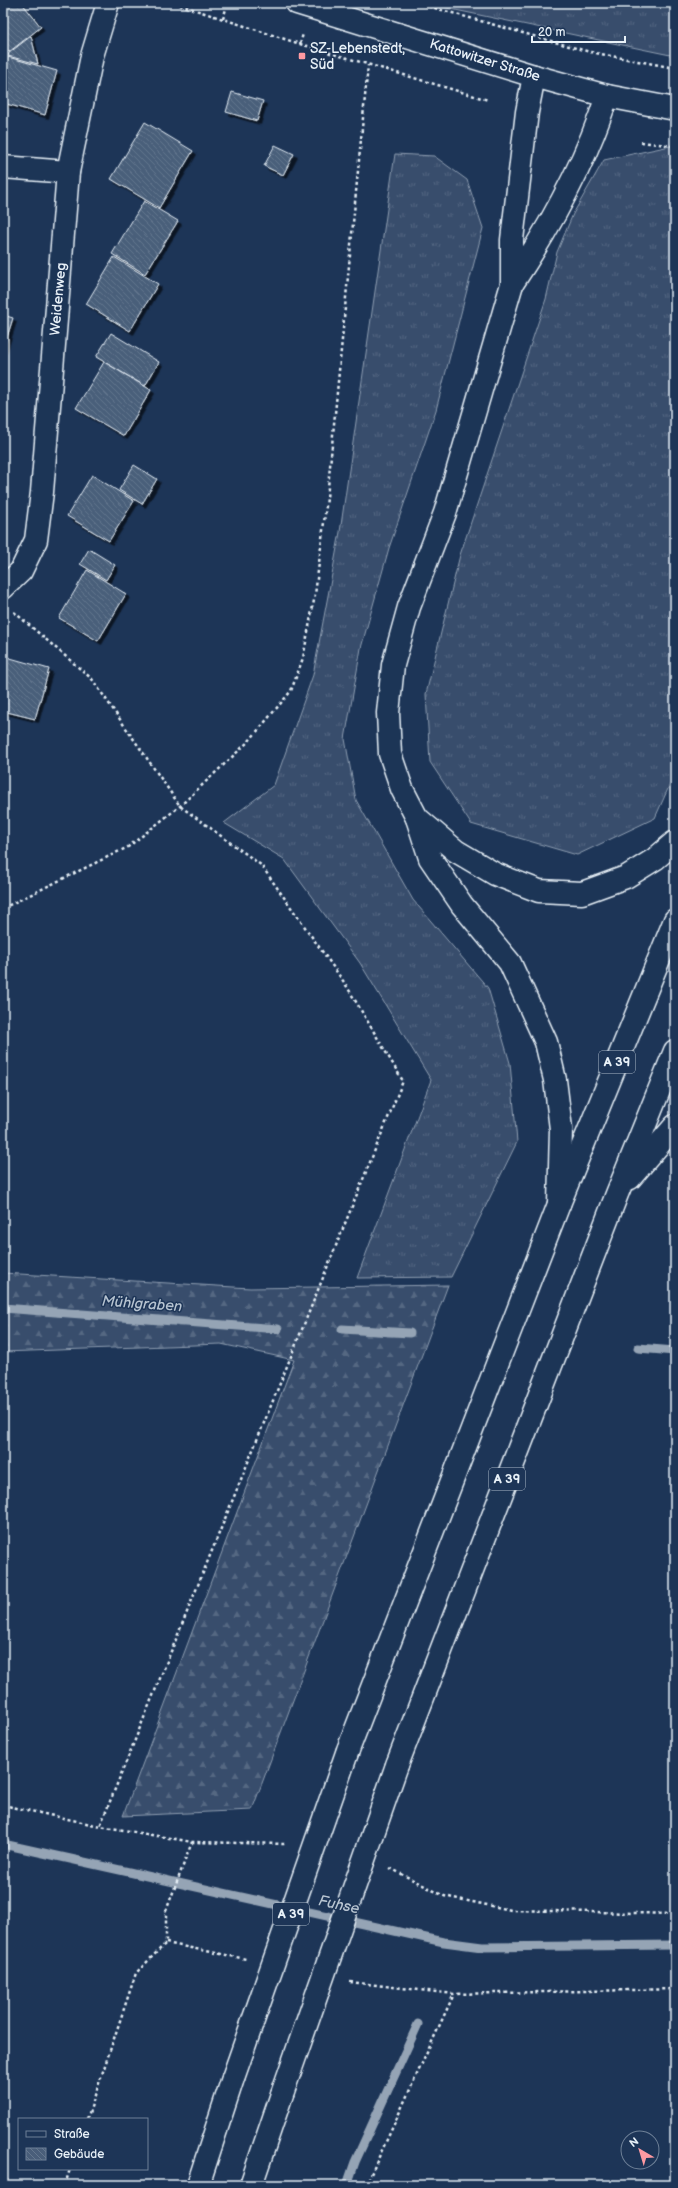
<svg xmlns="http://www.w3.org/2000/svg" width="678" height="2188" font-family="'Balsamiq Sans',sans-serif">
<style>
.grass{fill:url(#grass-tufts);stroke:#909fb2}
.forest{fill:url(#forest-firs);stroke:#909fb2}
.lines{fill:none;stroke-linecap:round;stroke-linejoin:round}
.stream{stroke:#95a4b5;stroke-width:9}
.building{fill:url(#building-back-hatch);stroke:#e8f1f8;filter:url(#shadow)}
.minor-casing{stroke:#e8f1f8;stroke-width:25}
.major-casing{stroke:#e8f1f8;stroke-width:25}
.highway-casing{stroke:#e8f1f8;stroke-width:25}
.path{stroke:#e8f1f8;stroke-width:2.5;stroke-dasharray:3 3;stroke-linecap:butt}
.minor{stroke:#1d3557;stroke-width:22}
.major{stroke:#1d3557;stroke-width:22}
.highway{stroke:#1d3557;stroke-width:22}
.highway-bridge-casing{stroke:#e8f1f8;stroke-width:25;stroke-linecap:butt}
.highway-bridge{stroke:#1d3557;stroke-width:22}
.poi-dot{fill:#ff9aa2;stroke:#1d3557;stroke-width:1.5}
.labels{text-anchor:middle;dominant-baseline:central;stroke-width:3;stroke-linejoin:round;paint-order:stroke}
.shield{fill:#1d3557;stroke:#abb9c8;stroke-width:1}
.shield-label{font-size:13px;font-weight:bold;fill:#e8f1f8}
.poi-label{font-size:14px;fill:#e8f1f8;stroke:#1d3557;text-anchor:start}
.street-label{font-size:14px;fill:#e8f1f8;stroke:#1d3557}
.water-label{font-size:15px;font-style:italic;fill:#b7c4d1;stroke:#1d3557}
</style>
<defs>
<pattern id="grass-tufts" width="24" height="20" patternUnits="userSpaceOnUse"><rect width="24" height="20" fill="#374d6c"/><path d="M3 7l-1-3M5 7V3M7 7l1-3M15 17l-1-3M17 17v-4M19 17l1-3" fill="none" stroke="#546782"/></pattern>
<pattern id="forest-firs" width="22" height="20" patternUnits="userSpaceOnUse"><rect width="22" height="20" fill="#374d6c"/><path d="M5 1l3.5 6h-7zM16 11l3.5 6h-7z" fill="#546782"/></pattern>
<pattern id="building-back-hatch" width="6" height="6" patternUnits="userSpaceOnUse"><rect width="6" height="6" fill="#495e7a"/><path d="M-1 5l2 2M0 0l6 6M5-1l2 2" fill="none" stroke="#63768e"/></pattern>
<filter id="shadow"><feDropShadow dx="3.5" dy="3.5" stdDeviation="0" flood-color="#0009"/></filter>
</defs>
<rect width="100%" height="100%" fill="#1d3557"/>
<filter id="ink" filterUnits="userSpaceOnUse"><feTurbulence type="fractalNoise" baseFrequency=".025" numOctaves="2"/><feDisplacementMap in="SourceGraphic" scale="8" xChannelSelector="R" yChannelSelector="G"/><feConvolveMatrix kernelMatrix="1 2 1 2 8 2 1 2 1" color-interpolation-filters="sRGB"/></filter>
<g filter="url(#ink)">
<g class="grass">
<path d="M 422,3 L 675,3 L 675,56 Z"/>
<path d="M 675,145 L 675,773 L 655,818 L 577,855 L 471,824 L 430,762 L 426,694 L 460,555 L 546,299 L 557,252 L 573,214 L 604,160 Z"/>
<path d="M 395,154 L 434,156 L 467,180 L 483,228 L 436,410 L 389,548 L 361,648 L 345,739 L 356,800 L 413,900 L 488,988 L 510,1063 L 517,1142 L 451,1277 L 357,1278 L 431,1080 L 360,963 L 284,859 L 224,823 L 274,785 L 313,675 L 340,532 Z"/>
</g>
<path class="forest" d="M 3,1273 L 250,1288 L 448,1285 L 252,1810 L 123,1816 L 294,1360 L 221,1344 L 3,1352 Z"/>
<g class="lines">
<g class="stream">
<path d="M 3,1308 L 278,1329"/>
<path d="M 342,1329 L 410,1333"/>
<path d="M 638,1348 L 675,1351"/>
<path d="M 3,1844 L 444,1942 L 482,1947 L 675,1945"/>
<path d="M 347,2185 L 355,2162 L 418,2024"/>
</g>
</g>
<g class="building">
<path d="M 3,3 L 22,3 L 41,27 L 9,52 L 3,44 Z"/>
<path d="M 31,36 L 38,64 L 8,56 L 9,53 Z"/>
<path d="M 8,57 L 57,71 L 45,115 L 3,103 L 3,73 Z"/>
<path d="M 232,92 L 263,101 L 257,121 L 226,112 Z"/>
<path d="M 145,122 L 193,151 L 159,208 L 111,179 Z"/>
<path d="M 275,145 L 294,154 L 283,175 L 264,166 Z"/>
<path d="M 144,201 L 178,221 L 145,274 L 112,254 Z"/>
<path d="M 114,257 L 158,284 L 130,331 L 86,304 Z"/>
<path d="M 3,315 L 13,318 L 3,350 Z"/>
<path d="M 111,333 L 159,362 L 145,386 L 96,357 Z"/>
<path d="M 104,362 L 151,390 L 124,436 L 76,408 Z"/>
<path d="M 134,465 L 157,479 L 142,504 L 119,490 Z"/>
<path d="M 92,475 L 134,501 L 109,541 L 67,516 Z"/>
<path d="M 89,549 L 115,565 L 106,580 L 80,564 Z"/>
<path d="M 87,570 L 126,594 L 98,641 L 59,618 Z"/>
<path d="M 3,656 L 49,669 L 35,719 L 3,711 Z"/>
</g>
<g class="lines">
<defs>
<g id="minor">
<path d="M 297,3 L 534,76"/>
<path d="M 3,167 L 68,172"/>
<path d="M 3,588 L 21,571 L 36,540 L 42,492 L 68,172 L 92,56 L 108,3"/>
</g>
<path id="major" d="M 534,76 L 607,96 L 675,109"/>
<g id="highway">
<path d="M 534,76 L 527,112 L 512,240 L 512,284 L 445,513 L 409,607 L 393,665 L 388,713 L 390,754 L 402,789 L 417,818 L 430,858 L 462,905 L 510,963 L 546,1042 L 555,1080 L 561,1129 L 559,1204"/>
<path d="M 512,284 C 550,227 586,161 607,96"/>
<path d="M 417,818 L 456,851 L 495,874 L 539,891 L 582,893 L 626,877 L 655,859 L 675,842"/>
<path d="M 630,1178 L 675,1126"/>
<path d="M 348,1750 L 559,1204 L 675,920"/>
<path d="M 397,1765 L 617,1194 L 675,1051"/>
<path d="M 198,2185 L 233,2078"/>
<path d="M 251,2185 L 282,2094"/>
</g>
</defs>
<use href="#minor" class="minor-casing"/>
<use href="#major" class="major-casing"/>
<use href="#highway" class="highway-casing"/>
<g class="path">
<path d="M 174,3 L 300,44 L 488,100"/>
<path d="M 417,3 L 590,52 L 675,68"/>
<path d="M 223,19 L 226,9"/>
<path d="M 300,44 L 303,34"/>
<path d="M 641,142 L 675,146"/>
<path d="M 14,612 L 92,679 L 180,806 L 261,865 L 346,985 L 403,1081 L 100,1826"/>
<path d="M 3,908 L 128,847 L 180,806 L 249,741 L 291,691 L 303,658 L 315,595 L 327,498 L 368,65"/>
<path d="M 3,1805 L 100,1826 L 192,1842 L 287,1844"/>
<path d="M 390,1868 L 444,1896 L 511,1910 L 675,1914"/>
<path d="M 166,1943 L 246,1959"/>
<path d="M 350,1982 L 454,1994 L 675,1989"/>
<path d="M 87,2119 L 136,1973 L 166,1943 L 166,1911 L 192,1842"/>
<path d="M 65,2185 L 70,2169"/>
<path d="M 366,2185 L 454,1994"/>
</g>
<use href="#minor" class="minor"/>
<use href="#major" class="major"/>
<use href="#highway" class="highway"/>
<defs>
<g id="highway-bridge">
<path d="M 233,2078 L 348,1750"/>
<path d="M 282,2094 L 397,1765"/>
</g>
</defs>
<use href="#highway-bridge" class="highway-bridge-casing"/>
<use href="#highway-bridge" class="highway-bridge"/>
</g>
</g>
<rect class="poi-dot" x="298" y="52" width="8" height="8" rx="2"/>
<g class="labels">
<g class="shield">
<rect x="599" y="1051" width="36" height="22" rx="3"/>
<rect x="489" y="1468" width="36" height="22" rx="3"/>
<rect x="273" y="1903" width="36" height="22" rx="3"/>
</g>
<g class="shield-label">
<text x="617" y="1062">A 39</text>
<text x="507" y="1479">A 39</text>
<text x="291" y="1914">A 39</text>
</g>
<g class="poi-label">
<text x="310" y="48">SZ-Lebenstedt,<tspan x="310" dy="16">Süd</tspan></text>
</g>
<g class="street-label">
<text transform="translate(485 60) rotate(17)">Kattowitzer Straße</text>
<text transform="translate(58 299) rotate(-85)">Weidenweg</text>
</g>
<g class="water-label">
<text transform="translate(142 1304) rotate(4)">Mühlgraben</text>
<text transform="translate(339 1905) rotate(12)">Fuhse</text>
</g>
</g>
<rect width="678" height="2188" fill="none" stroke="#1d3557" stroke-width="16"/>
<rect x="8" y="8" width="662" height="2172" fill="none" stroke="#e8f1f8" stroke-width="1.5" filter="url(#ink)"/>
<rect x="18" y="2118" width="130" height="52" fill="#1d3557" stroke="#6e8097"/>
<rect x="26" y="2131" width="20" height="6" fill="#1d3557" stroke="#6e8097"/>
<text x="54" y="2138" font-size="12" fill="#e8f1f8">Straße</text>
<rect x="26" y="2148" width="20" height="12" fill="url(#building-back-hatch)" stroke="#6e8097"/>
<text x="54" y="2158" font-size="12" fill="#e8f1f8">Gebäude</text>
<g transform="translate(640 2150) rotate(322)"><circle r="19" fill="#1d3557" stroke="#6e8097"/>
<path d="M0-3L7 15L0 10L-7 15Z" fill="#ff9aa2"/>
<text y="-6" font-size="11" font-weight="bold" text-anchor="middle" fill="#e8f1f8">N</text>
</g>
<path d="M532 36v6h93v-6" fill="none" stroke="#e8f1f8" stroke-width="2"/>
<text x="538" y="36" font-size="12" fill="#e8f1f8" stroke="#1d3557" stroke-width="3" paint-order="stroke">20 m</text>
</svg>
